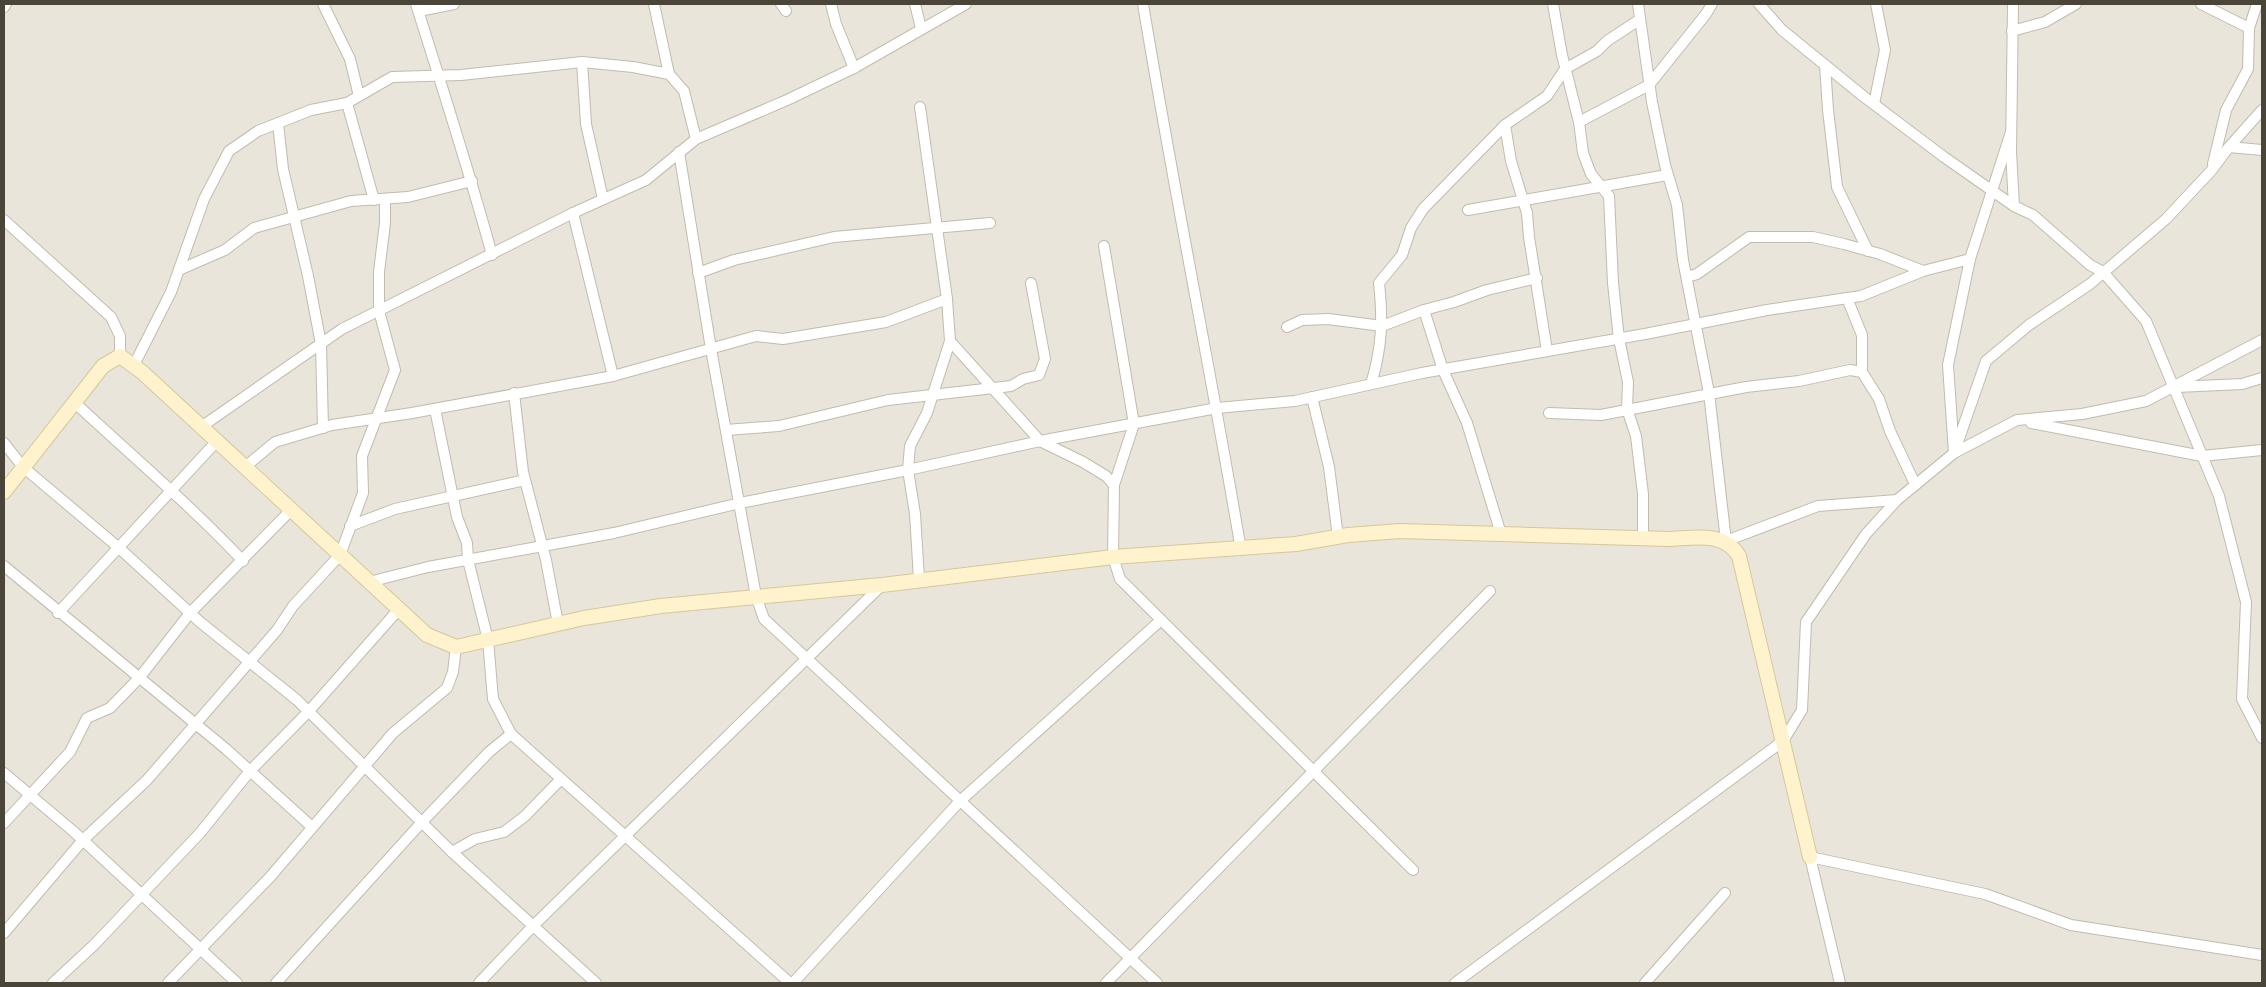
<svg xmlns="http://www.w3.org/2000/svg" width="2266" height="987" font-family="'IBM Plex Sans',sans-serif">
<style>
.residential{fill:#eae5da}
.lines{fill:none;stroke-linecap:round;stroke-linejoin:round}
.street-casing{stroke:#c2bbae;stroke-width:12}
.secondary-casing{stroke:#d6c79b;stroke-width:16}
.street{stroke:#fff;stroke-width:10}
.secondary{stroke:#fff3cd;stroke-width:14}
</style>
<rect width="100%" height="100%" fill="#f6f3ec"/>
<rect class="residential" x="4" y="4" width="2258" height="979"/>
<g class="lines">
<defs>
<g id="street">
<path d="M 323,4 L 350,59 L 359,96"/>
<path d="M 416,4 C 442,87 469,170 492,255"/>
<path d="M 654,4 L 669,74"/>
<path d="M 781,4 L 786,11"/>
<path d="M 831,4 L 836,24 L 854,68"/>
<path d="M 915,4 L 921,28"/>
<path d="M 1143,4 C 1173,186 1210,367 1241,550"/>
<path d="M 1553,4 L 1562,55 L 1579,122 L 1583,153 L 1591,174 L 1609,196 L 1613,283 L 1619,339 L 1628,382 L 1627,409 L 1636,436 L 1643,494 L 1643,539"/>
<path d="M 1638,4 L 1652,102 L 1665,165 L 1677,205 L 1683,260 L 1709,393 L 1726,541 L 1818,506 L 1897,500"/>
<path d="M 1759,4 L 1782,30 L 1863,96 L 1944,157 L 2014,206 L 2033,215 L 2090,265 L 2103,272 L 2146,321 L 2219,496 L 2246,602 L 2242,699 L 2262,738"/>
<path d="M 2013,4 L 2011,152 L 2014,206"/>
<path d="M 2201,4 L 2249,28"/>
<path d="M 4,7 L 6,4"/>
<path d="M 419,11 L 454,4"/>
<path d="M 2012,31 L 2045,22 L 2076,4"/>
<path d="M 582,62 L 586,124 L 603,199"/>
<path d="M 1825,65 L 1828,110 L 1837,187 L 1868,251"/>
<path d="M 347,103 L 374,200"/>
<path d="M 1874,104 L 1885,50 L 1876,4"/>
<path d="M 1579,122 L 1649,85 L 1706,14 L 1712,4"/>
<path d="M 278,123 L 283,169 L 308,276 L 321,344 L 323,428"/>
<path d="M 1505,125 L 1511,161 L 1527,213 L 1529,237 L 1547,351"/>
<path d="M 2011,132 L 1970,259 L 1948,365 L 1954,453 L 2017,420 L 2082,414 L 2146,401 L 2262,340"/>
<path d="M 2229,147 L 2262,150"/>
<path d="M 679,152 L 711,349 L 756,596 L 764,619 L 1157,983"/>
<path d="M 2213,164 L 2226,110 L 2248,69 L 2249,28 L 2257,4"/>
<path d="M 1468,210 L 1667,175"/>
<path d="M 573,213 L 613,376"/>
<path d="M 4,220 L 111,317 L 120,336 L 120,356"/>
<path d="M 1104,246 L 1134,424 L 1114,485 L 1113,557 L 1120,579 L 1413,870"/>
<path d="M 179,270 L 225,250 L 254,228 L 351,201 L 408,197 L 472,181"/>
<path d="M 698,273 L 734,260 L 834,237 L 990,223"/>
<path d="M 1687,277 L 1697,274 L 1749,237 L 1813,237 L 1844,244 L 1880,254 L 1923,271"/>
<path d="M 1847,298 L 1862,335 L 1862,372 L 1879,399 L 1890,431 L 1915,484"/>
<path d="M 1424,310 L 1443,370 L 1467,423 L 1501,534"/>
<path d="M 1287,327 L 1302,320 L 1328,319 L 1382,326 L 1424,310 L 1454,302 L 1487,290 L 1537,278"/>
<path d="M 950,341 L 1040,441 L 1083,462 L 1106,476 L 1114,485"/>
<path d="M 134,365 L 171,292 L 204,199 L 229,151 L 258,131 L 311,110 L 347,103 L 392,77 L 461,75 L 582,62 L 633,67 L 669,74 L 684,91 L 696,139"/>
<path d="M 1371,384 C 1382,348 1383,320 1379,283 L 1402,255 L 1411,228 L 1423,209 L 1505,125 L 1547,96 L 1565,69 L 1597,51 L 1607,41 L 1639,20"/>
<path d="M 2177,387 L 2242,384 L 2262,378"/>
<path d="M 514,393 L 523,472 L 546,560 L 558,624"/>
<path d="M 1312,397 L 1329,467 L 1338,537"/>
<path d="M 74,402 C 131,455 190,505 243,561"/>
<path d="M 435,409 L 457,517 L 467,543 L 468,560 L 488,640 L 493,699 L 511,734 L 790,983"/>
<path d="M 1549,413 L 1601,415 L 1746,387 L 1799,381 L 1850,370 L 1862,372"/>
<path d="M 2031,423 L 2202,456 L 2262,450"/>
<path d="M 201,427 L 342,329 L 573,213 L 646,180 L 696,139 L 787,100 L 854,68 L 966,4"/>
<path d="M 726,430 L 779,426 L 888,400 L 1011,386 L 1023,379 L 1039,375 L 1045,359 L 1031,283"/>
<path d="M 4,443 L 23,467 L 118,547 L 200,622 L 297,700 L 452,852 L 596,983"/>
<path d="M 245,467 L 275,442 L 332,425 L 412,413 L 613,376 L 756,336 L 783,339 L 886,322 L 947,299"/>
<path d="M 350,526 L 395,509 L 525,480"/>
<path d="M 4,566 L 226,749 L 312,827"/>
<path d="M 919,579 L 915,514 L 908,470 L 910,446 L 927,413 L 950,341 L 947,299 L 920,107"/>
<path d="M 369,582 L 428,567 L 614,533 L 740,503 L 908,470 L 1040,441 L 1217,408 L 1295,401 L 1422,373 L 1645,334 L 1767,310 L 1861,296 L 1923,271 L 1970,259"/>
<path d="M 58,613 L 217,441"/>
<path d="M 4,773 L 73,831 L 237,983"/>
<path d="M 4,823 L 70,752 L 87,718 L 110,708 L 140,677 L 190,613 L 291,510"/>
<path d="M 452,852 L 475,839 L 504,832 L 525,816 L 561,779"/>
<path d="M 4,933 L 83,840 L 147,780 L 277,630 L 293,606 L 340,555 L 363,493 L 362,456 L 395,370 L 379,311 L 379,272 L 385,223 L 385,199"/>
<path d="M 53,983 L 94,945 L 200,833 L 250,771 L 309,711 L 399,609"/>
<path d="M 168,983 L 271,876 L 393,733 L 447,688 L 453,672 L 456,647"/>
<path d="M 276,983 L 422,822 L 489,752 L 511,734"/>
<path d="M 479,983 L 533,926 L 882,585"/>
<path d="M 793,983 L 960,801 L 1161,620"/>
<path d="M 1106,983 L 1490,591"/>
<path d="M 1455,983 L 1783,741 L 1802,710 L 1806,622 L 1866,534 L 1897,500 L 1954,453 L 1986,361 L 2029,325 L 2090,284 L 2166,219 L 2211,171 L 2229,147 L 2262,110"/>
<path d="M 1645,983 L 1725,893"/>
<path d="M 1840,983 L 1810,857 L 1985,894 L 2071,925 L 2262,955"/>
</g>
<path id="secondary" d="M 4,492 L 103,366 L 120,356 L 142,372 L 427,635 L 456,647 L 584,618 L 661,606 L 882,585 L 1113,557 L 1296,544 L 1348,535 L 1400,531 L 1668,539 C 1695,538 1724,531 1739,556 L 1810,857"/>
</defs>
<use href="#street" class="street-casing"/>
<use href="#secondary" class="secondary-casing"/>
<use href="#street" class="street"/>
<use href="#secondary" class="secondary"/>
</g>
<rect width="2266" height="987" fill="none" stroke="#4b4439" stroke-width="10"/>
</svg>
